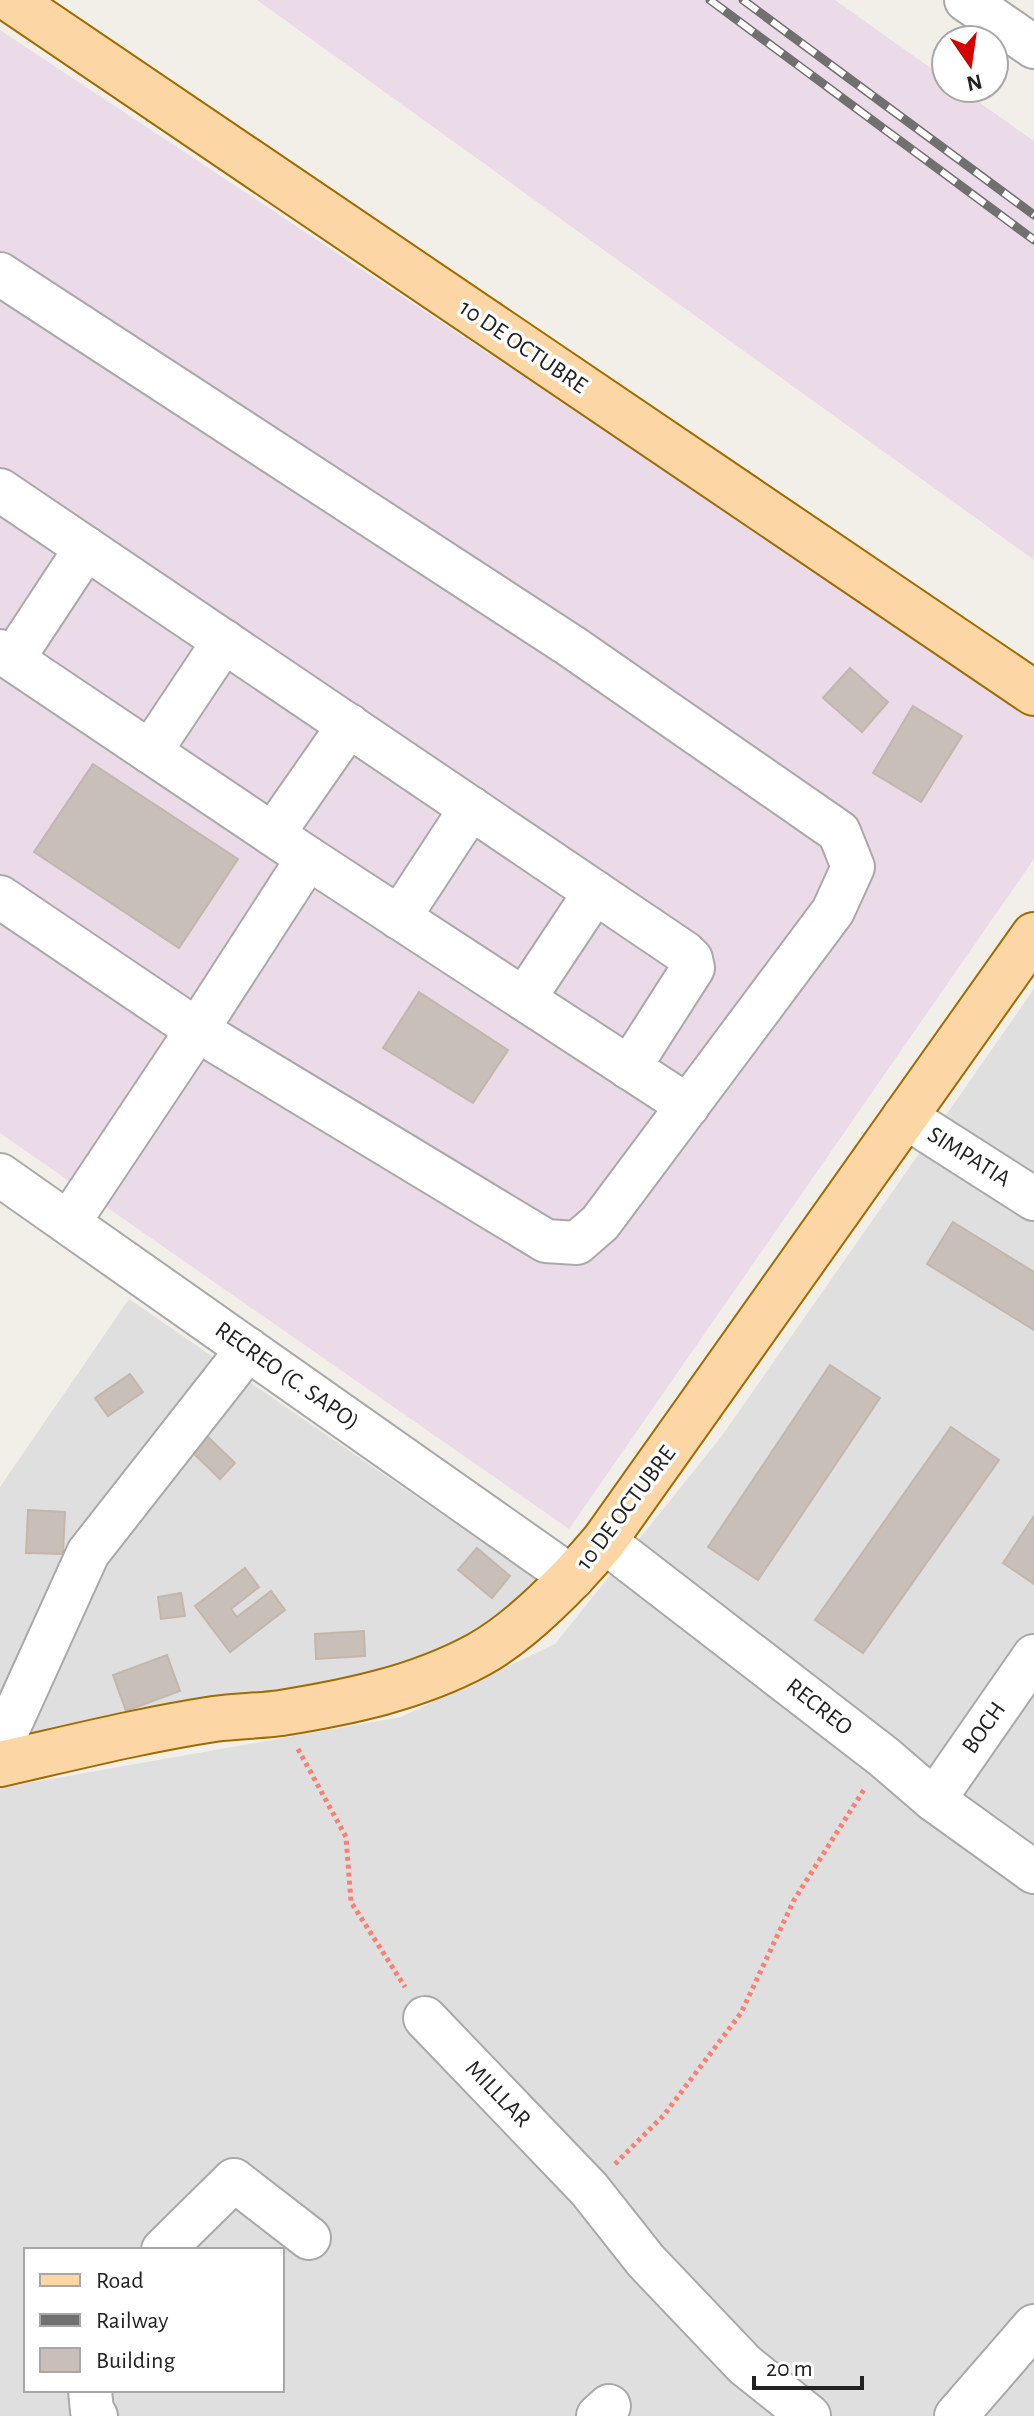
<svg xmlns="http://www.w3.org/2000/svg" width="1034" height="2416" font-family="'Alegreya Sans',sans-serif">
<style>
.residential{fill:#e0dfdf;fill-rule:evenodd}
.industrial{fill:#ebdbe8}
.building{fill:#c7bfb8;stroke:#c4b6ab;stroke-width:2}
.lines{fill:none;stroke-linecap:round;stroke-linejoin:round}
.minor-casing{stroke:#a9a9a9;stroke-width:46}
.major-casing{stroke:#a06b00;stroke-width:48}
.path{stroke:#fa8072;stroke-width:5;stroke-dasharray:4 4;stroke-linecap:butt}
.minor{stroke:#fff;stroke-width:42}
.major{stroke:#fcd6a4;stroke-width:44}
.rail-casing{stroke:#707070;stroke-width:9}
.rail{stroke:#fff;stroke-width:6;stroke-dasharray:18;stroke-linecap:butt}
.labels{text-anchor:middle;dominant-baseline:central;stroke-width:7;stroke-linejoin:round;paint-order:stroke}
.street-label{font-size:24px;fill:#222;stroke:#fff}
</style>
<rect width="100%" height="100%" fill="#f2efe9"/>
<g class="residential">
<path d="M 1034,989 L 1034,2416 L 0,2416 L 0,1788 L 401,1717 L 555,1644 L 721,1437 ZM 26,2250 L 282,2250 L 282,2390 L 26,2390 Z"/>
<path d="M 129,1299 L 476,1538 L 547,1583 L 456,1645 L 420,1658 L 259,1704 L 0,1763 L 0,1487 Z"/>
</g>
<g class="industrial">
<path d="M 257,0 L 835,0 L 946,79 L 946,88 L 959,88 L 1034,141 L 1034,560 Z"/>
<path d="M 0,30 L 1034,715 L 1034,859 L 569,1529 L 0,1133 Z"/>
</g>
<g class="building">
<path d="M 850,668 L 888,702 L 862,732 L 823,698 Z"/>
<path d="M 913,706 L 962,736 L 921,802 L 873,773 Z"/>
<path d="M 93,764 L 238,859 L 179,948 L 34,852 Z"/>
<path d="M 419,992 L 508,1050 L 473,1103 L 383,1048 Z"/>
<path d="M 953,1222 L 1034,1272 L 1034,1330 L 927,1264 Z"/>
<path d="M 830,1365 L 880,1398 L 758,1580 L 708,1547 Z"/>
<path d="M 130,1374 L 143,1392 L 108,1416 L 95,1398 Z"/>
<path d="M 951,1427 L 999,1460 L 863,1653 L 815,1620 Z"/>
<path d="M 206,1435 L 235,1463 L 220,1479 L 191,1451 Z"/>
<path d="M 28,1510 L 65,1512 L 63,1554 L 26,1553 Z"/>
<path d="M 1034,1516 L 1034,1584 L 1003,1563 Z"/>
<path d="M 477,1548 L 510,1576 L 492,1598 L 458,1570 Z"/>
<path d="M 245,1568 L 259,1587 L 231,1609 L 237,1617 L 271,1591 L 285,1610 L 230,1652 L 195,1606 Z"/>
<path d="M 181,1593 L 185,1616 L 161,1619 L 158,1597 Z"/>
<path d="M 364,1631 L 365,1656 L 316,1659 L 315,1634 Z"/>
<path d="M 167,1655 L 180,1691 L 126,1711 L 113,1675 Z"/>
</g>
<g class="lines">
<defs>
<g id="minor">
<path d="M 966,0 L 1034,47"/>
<path d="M 0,274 L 571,646 L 839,832 L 853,867 L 833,911 L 600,1223 L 577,1243 L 546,1241 L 197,1030 L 0,897"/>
<path d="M 0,490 L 685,953 L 691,959 L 693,968 L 629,1068"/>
<path d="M 0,651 L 308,858 L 688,1106"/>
<path d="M 13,659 L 86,548"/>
<path d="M 150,752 L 224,641"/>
<path d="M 273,834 L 349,725"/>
<path d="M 399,918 L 471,808"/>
<path d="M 524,999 L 595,892"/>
<path d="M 904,1116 L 1034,1199"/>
<path d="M 0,1175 L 573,1578"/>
<path d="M 69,1222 L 197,1030 L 308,858"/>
<path d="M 604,1541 L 884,1757 L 934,1800 L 1034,1872"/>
<path d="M 0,1747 L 88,1553 L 248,1349"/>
<path d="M 934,1800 L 1034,1656"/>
<path d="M 425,2018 L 589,2189 L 646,2261 L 745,2365 L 809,2416"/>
<path d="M 163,2250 L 234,2180 L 309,2238"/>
<path d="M 90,2390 L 92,2411 L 96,2416"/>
<path d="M 598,2416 L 609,2406"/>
<path d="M 956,2416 L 1034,2326"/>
</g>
<g id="major">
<path d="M 11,0 L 1034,693"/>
<path d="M 0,1764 C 71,1748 142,1730 214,1719 C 236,1716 259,1716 281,1713 C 349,1702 417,1688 478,1655 C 522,1631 572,1579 604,1541 L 1034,935"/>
</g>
</defs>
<use href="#minor" class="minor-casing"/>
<use href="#major" class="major-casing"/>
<g class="path">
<path d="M 298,1749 L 346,1837 L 351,1902 L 405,1987"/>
<path d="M 615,2164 L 664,2115 L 741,2013 L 794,1900 L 865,1788"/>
</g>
<use href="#minor" class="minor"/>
<use href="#major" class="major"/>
<defs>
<g id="rail">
<path d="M 710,0 L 1034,240"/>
<path d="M 743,0 L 1034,215"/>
</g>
</defs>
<use href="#rail" class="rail-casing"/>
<use href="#rail" class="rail"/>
</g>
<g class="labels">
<g class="street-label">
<text transform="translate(523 347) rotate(34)">10 DE OCTUBRE</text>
<text transform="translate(969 1157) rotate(32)">SIMPATIA</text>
<text transform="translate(287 1376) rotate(35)">RECREO (C. SAPO)</text>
<text transform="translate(626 1508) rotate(-53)">10 DE OCTUBRE</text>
<text transform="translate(819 1707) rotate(38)">RECREO</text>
<text transform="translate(984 1728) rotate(-55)">BOCH</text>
<text transform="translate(498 2094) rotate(46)">MILLLAR</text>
</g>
</g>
<rect x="24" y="2248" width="260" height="144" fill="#ffffff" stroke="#a7a7a7" stroke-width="2"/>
<rect x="40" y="2274" width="40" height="12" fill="#fcd6a4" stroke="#a7a7a7" stroke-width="2"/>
<text x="96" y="2288" font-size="24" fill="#222222">Road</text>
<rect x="40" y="2314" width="40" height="12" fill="#707070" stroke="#a7a7a7" stroke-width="2"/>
<text x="96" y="2328" font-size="24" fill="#222222">Railway</text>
<rect x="40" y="2348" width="40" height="24" fill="#c7bfb8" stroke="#a7a7a7" stroke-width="2"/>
<text x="96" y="2368" font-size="24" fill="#222222">Building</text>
<g transform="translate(970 64) rotate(167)"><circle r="38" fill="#ffffff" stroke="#a7a7a7" stroke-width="2"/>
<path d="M0-6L14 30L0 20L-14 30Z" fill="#d40000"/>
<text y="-12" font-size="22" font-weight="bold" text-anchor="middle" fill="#222222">N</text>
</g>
<path d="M754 2376v12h108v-12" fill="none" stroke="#222222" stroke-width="4"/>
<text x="766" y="2376" font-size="24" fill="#222222" stroke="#ffffff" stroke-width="6" paint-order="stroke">20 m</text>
</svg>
